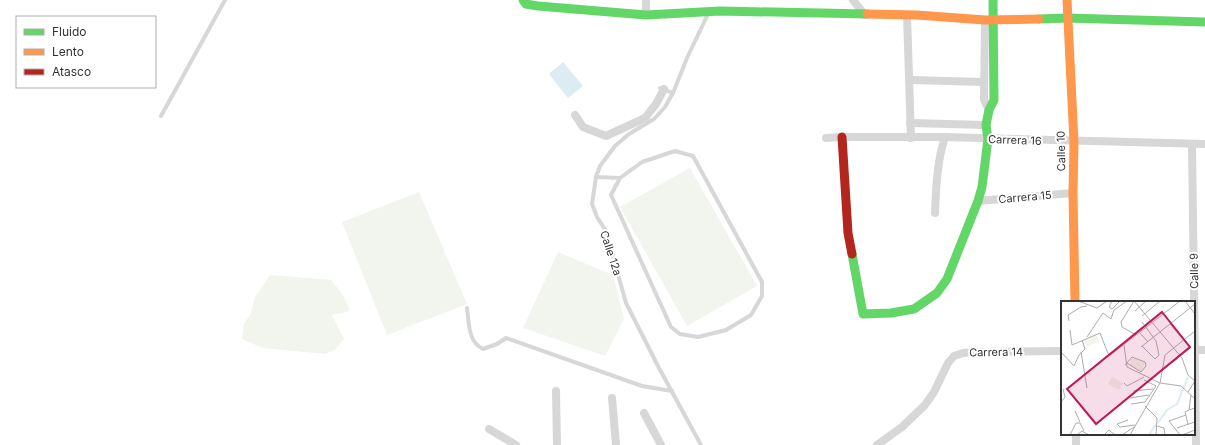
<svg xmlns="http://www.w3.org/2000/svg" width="1205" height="445" font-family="Inter,sans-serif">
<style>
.green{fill:#f1f5ed}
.water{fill:#ddebf3}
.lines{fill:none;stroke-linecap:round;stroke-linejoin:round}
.lane{stroke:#d7d7d7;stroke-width:4}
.street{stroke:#d7d7d7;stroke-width:8}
.fast{stroke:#63d668;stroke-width:9}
.slow{stroke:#ff974d;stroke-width:9}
.jam{stroke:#b3261e;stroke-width:9}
.labels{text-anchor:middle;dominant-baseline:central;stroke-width:4;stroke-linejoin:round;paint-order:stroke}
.street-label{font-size:11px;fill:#333;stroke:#fff}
.inset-river{fill:none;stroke:#ddebf3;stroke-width:2}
.inset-road{fill:none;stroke:#adadad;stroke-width:1}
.view{fill:#c2185b;fill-opacity:0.15;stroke:#c2185b;stroke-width:2}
.inset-edge{fill:none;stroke:#333;stroke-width:2}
</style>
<rect width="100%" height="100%" fill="#fff"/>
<g class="green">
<path d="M 690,168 L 757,286 L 687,326 L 620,207 Z"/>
<path d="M 419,192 L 467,304 L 387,335 L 342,222 Z"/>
<path d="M 558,252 L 613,275 L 624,319 L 605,356 L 523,328 Z"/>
<path d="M 270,275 L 331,280 L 343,295 L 350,311 L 332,315 L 344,339 L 335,350 L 325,354 L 263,348 L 242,339 L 244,323 L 251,314 L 255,297 Z"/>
</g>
<path class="water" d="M 563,62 L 583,86 L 568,98 L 549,74 Z"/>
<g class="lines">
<g class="lane">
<path d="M 660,88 L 673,93"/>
<path d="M 161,116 L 225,0"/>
<path d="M 596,177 L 620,178 L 642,162 L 675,151 L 693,156 L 762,282 L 762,296 L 751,315 L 726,330 L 698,337 L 680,334 L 671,327 L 611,195 L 620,178"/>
<path d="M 467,308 C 469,323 468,342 483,349 L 497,344 L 506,338 L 642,386 L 672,391"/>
<path d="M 701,445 L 659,368 L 626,303 L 606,231 L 597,217 L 592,204 L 596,177 L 600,166 L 615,146 L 629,134 L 654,119 L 665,107 L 673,93 L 687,58 L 708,14"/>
</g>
<g class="street">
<path d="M 646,0 L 646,15"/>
<path d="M 853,0 L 865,15"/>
<path d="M 907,15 L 911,138"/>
<path d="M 985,20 L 984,100 L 989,110"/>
<path d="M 910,80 L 984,82"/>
<path d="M 575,115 L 583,127 L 606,136 L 645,118 L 656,104 L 664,89"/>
<path d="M 910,123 L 986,125"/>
<path d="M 826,138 L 842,137 L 945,137 L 1205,144"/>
<path d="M 1192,144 L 1196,445"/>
<path d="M 978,201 L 1073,193"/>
<path d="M 935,213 C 936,188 937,161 945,137"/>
<path d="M 1194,350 L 1205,350"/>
<path d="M 556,391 L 557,445"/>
<path d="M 612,398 L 616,445"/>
<path d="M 644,413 L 661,445"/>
<path d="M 489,429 L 516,445"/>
<path d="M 877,445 L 902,427 L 925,405 L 934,392 L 948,363 L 954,356 L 963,353 L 976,352 L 1062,351"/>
<path d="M 1076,445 L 1076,434"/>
</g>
<g class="fast">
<path d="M 523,0 L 526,4 L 538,6 L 646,15 L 720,11 L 867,14"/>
<path d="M 1039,19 L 1067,18 L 1205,22"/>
<path d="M 852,254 L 863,314 L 891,313 L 914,309 L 937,293 L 947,279 L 978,201 L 982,187 L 988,139 L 986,125 L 989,110 L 994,100 L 993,0"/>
</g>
<g class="slow">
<path d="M 1067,0 L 1074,142 L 1073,193 L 1075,302"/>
<path d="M 867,14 L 917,15 L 985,20 L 1039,19"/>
</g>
<path class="jam" d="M 842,137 L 848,233 L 852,254"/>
</g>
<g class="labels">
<g class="street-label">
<text transform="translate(1015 140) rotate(2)">Carrera 16</text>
<text transform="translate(1061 151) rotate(-91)">Calle 10</text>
<text transform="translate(1025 197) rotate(-5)">Carrera 15</text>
<text transform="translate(611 253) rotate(72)">Calle 12a</text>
<text transform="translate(1194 271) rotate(-91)">Calle 9</text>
<text transform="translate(996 352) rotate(-1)">Carrera 14</text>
</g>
</g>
<g transform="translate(1061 301)">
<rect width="134" height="134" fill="#fff"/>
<path d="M 35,33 L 38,40 L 26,46 L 23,39 ZM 71,57 L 84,62 L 81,70 L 68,65 ZM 51,76 L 62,82 L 58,89 L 47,83 Z" fill="#f1f5ed"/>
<path class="inset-river" d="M 97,122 L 106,109 L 116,103 L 127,76M 88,134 L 95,123"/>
<path class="inset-road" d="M 17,0 L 36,7 L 46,0M 51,0 L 48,6 L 51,8 L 59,0M 73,0 L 121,57 L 127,74 L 134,80M 73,0 L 60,21 L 61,26 L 75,34M 124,0 L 134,13M 74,10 L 85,0M 81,15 L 99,0M 8,20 L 7,14 L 20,6 L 26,5M 109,23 L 129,47 L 112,61M 9,29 L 11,44 L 39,32 L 48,55 L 119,0M 78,31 L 87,41M 26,36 L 42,12 L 50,18 L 53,9 L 66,0M 63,44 L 66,66 L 99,82 L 120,85 L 134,98M 81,45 L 94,58 L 98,54 L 95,40 L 81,21M 80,46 L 134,3M 0,51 L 13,65 L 18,54 L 24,48 L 21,39M 20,51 L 26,87M 64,64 L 71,56 L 84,61 L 85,65 L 80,71 L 66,62M 63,82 L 66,85 L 83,76M 72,90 L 92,88M 127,91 L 134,80M 130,94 L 128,109 L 134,107 L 134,98M 69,97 L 88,94M 0,101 L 4,96 L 2,88M 70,103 L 84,101 L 95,85 L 83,79M 84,105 L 96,117 L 95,134M 14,110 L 19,121M 67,119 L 56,123 L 59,126 L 74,124M 127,123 L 124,111 L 128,109M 96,125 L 103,127 L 104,134M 116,127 L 134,121M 9,134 L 15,122 L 19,122 L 23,130M 16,134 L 21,130 L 28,134M 43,134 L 48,129 L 54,134M 61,134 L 73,126M 69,134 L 99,82 L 104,54 L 134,30M 119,134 L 108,120 L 125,114M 121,134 L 134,129"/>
<path class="view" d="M 101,11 L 129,46 L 35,123 L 6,88 Z"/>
<rect width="134" height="134" class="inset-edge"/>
</g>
<rect x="16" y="16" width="140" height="72" fill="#ffffff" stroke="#adadad"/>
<rect x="24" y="29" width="20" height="6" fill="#63d668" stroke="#adadad"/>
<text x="52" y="36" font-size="12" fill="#333333">Fluido</text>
<rect x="24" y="49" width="20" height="6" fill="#ff974d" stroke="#adadad"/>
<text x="52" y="56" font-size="12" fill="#333333">Lento</text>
<rect x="24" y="69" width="20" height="6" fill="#b3261e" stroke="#adadad"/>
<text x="52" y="76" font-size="12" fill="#333333">Atasco</text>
</svg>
